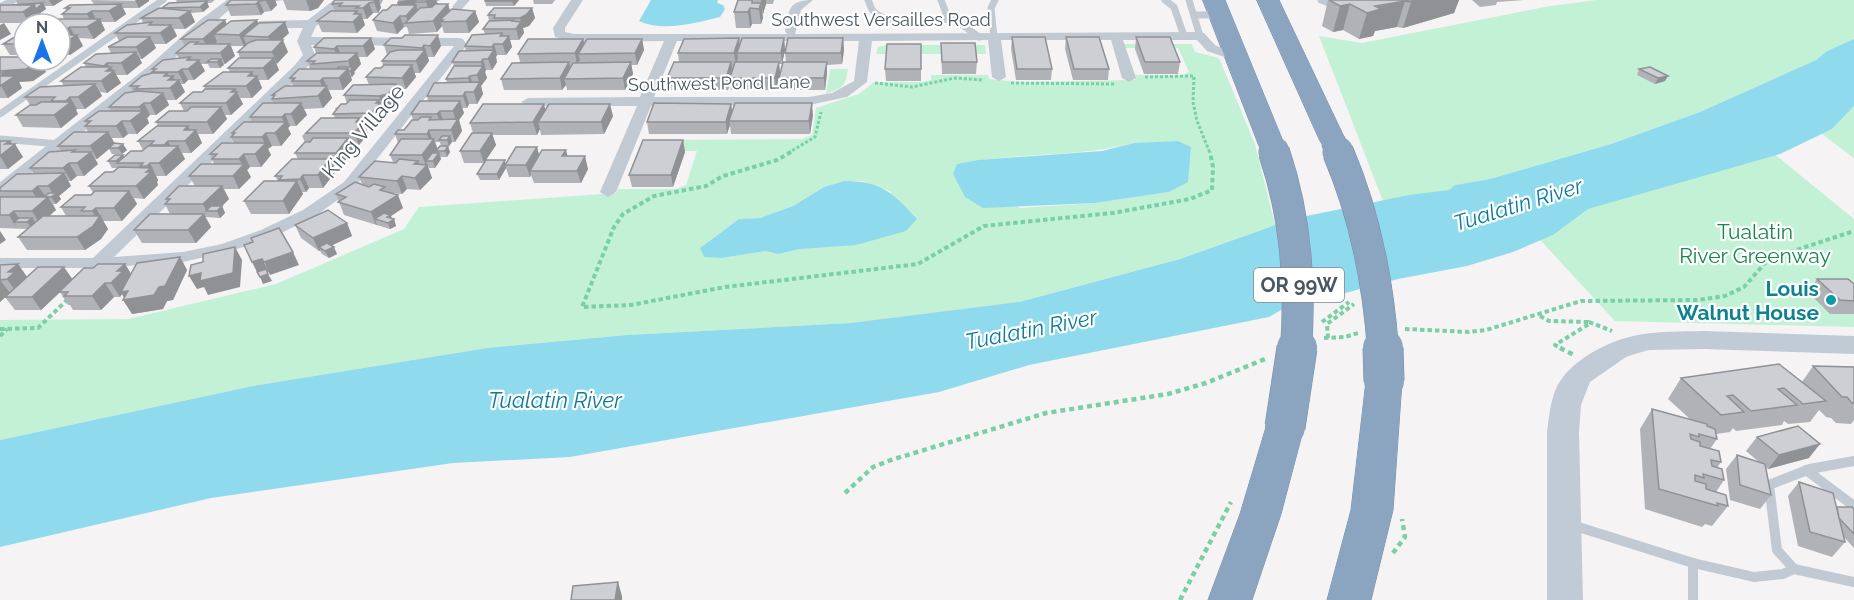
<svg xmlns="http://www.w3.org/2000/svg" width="1854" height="600" font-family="Raleway,sans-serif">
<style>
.green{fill:#c3f1d5;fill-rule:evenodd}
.water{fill:#90daee}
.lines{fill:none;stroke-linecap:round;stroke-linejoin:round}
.highway-casing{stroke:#7690ad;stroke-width:1}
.path-far2{stroke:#7ad0a6;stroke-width:3;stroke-dasharray:3 2;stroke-linecap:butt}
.path-far1{stroke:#7ad0a6;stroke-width:4;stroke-dasharray:4.5 3;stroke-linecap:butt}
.path{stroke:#7ad0a6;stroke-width:4.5;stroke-dasharray:5 4;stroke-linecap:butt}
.lane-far1{stroke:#c1cad2;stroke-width:7}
.lane{stroke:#c1cad2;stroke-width:10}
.street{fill:#c1cad2;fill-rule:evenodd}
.secondary{fill:#c1cbd6;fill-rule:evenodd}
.highway{fill:#8ba5c1;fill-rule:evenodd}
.highway-bridge-far2-casing{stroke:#7690ad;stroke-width:25;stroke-linecap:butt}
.highway-bridge-far1-casing{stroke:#7690ad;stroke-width:32;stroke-linecap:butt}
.highway-bridge-casing{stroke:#7690ad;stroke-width:41;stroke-linecap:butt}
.highway-bridge-far2{stroke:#8ba5c1;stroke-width:24}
.highway-bridge-far1{stroke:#8ba5c1;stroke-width:31}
.highway-bridge{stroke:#8ba5c1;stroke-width:40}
.wall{fill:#b0b2b7;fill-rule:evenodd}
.shaded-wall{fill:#909195}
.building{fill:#cdcfd5;stroke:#909195;stroke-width:1.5}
.culture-dot{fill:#0f9aa8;stroke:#fff;stroke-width:2}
.labels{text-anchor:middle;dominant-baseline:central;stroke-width:4.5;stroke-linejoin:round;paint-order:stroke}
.far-street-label{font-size:18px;fill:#4a5661;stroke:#fff}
.shield{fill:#fff;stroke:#808990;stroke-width:1.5}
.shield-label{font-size:20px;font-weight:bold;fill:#4a5661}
.street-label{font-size:21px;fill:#4a5661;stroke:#fff}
.park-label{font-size:21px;fill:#17864f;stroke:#fff}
.culture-label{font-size:21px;font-weight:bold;fill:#0d838f;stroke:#fff;text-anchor:end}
.water-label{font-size:22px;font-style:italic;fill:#0c7c9b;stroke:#fff}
</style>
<rect width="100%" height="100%" fill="#f5f3f3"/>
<g class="green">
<path d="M 1597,0 L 1854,0 L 1854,39 L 1827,51 L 1816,60 L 1700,112 L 1611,144 L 1490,179 L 1455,185 L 1449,190 L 1383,201 L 1319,36 L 1362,43 L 1550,6 Z"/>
<path d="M 1123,44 L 1192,44 L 1195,52 L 1219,58 L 1255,144 L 1275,225 L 1180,259 L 1018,302 L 850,323 L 627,335 L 487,348 L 253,386 L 0,440 L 0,320 L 128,319 L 276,284 L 404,229 L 419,207 L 616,193 L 618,189 L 676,189 L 686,185 L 697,151 L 665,151 L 670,140 L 802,139 L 812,135 L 816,108 L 859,94 L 874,82 L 922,82 L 931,80 L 931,75 L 988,75 L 989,79 L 1018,82 L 1135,80 L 1134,75 L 1183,75 L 1189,72 L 1178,48 L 1124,48 ZM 1134,143 L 1191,147 L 1187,182 L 1169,192 L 1095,203 L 1020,208 L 957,164 C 1016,152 1075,158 1134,143 ZM 844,181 L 863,181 L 892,192 L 800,249 L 778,254 L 766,251 L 722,258 L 709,241 L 739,219 L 760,218 L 793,206 L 824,187 Z"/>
<path d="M 886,45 L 985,45 L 986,54 L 876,54 L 878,47 Z"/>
<path d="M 830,69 L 848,69 C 845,88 843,87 826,94 Z"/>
<path d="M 1854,106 L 1854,158 L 1822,134 L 1832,129 Z"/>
<path d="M 1773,153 L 1854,219 L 1854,327 L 1615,321 L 1519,217 Z"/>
</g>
<g class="water">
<path d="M 651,0 L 718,0 L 717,3 L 723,5 L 725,9 L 720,17 C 696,23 663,32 639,21 Z"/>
<path d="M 1854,39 L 1854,106 L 1832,129 L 1780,154 L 1588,209 L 1553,235 L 1513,252 L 1467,266 L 1398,279 L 1281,310 L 1269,317 L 1029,365 L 939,392 L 570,457 L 453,463 L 211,498 L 0,547 L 0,440 L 253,386 L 487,348 L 627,335 L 850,323 L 1019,302 L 1180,259 L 1292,219 L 1409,195 L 1449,190 L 1455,185 L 1490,179 L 1611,144 L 1700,112 L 1816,60 L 1827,51 Z"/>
<path d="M 1178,141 L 1191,147 L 1188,182 L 1169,192 L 1095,203 L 983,208 L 965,197 L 953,174 L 957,164 L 978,160 L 1102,151 L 1134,143 Z"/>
<path d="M 844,181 C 881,180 894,194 917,219 L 906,231 L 856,245 L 800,249 L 778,254 L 766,251 L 722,258 L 704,257 L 700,248 L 739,219 L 760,218 L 793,206 L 824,187 Z"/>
</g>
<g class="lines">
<defs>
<g id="highway">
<path d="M 1203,0 L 1225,0 L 1285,146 L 1282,152 L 1272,154 L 1262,152 L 1259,146 Z"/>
<path d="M 1257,0 L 1279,0 L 1346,141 L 1342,147 L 1333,149 L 1324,147 L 1320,141 Z"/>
<path d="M 1384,369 L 1397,372 L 1402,381 L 1393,510 L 1371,600 L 1327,600 L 1351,510 L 1366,381 L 1371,372 Z"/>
<path d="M 1285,413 L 1298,417 L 1304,427 L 1281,514 L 1252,600 L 1208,600 L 1240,514 L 1266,427 L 1272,417 Z"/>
</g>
</defs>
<use href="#highway" class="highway-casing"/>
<g class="path-far2">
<path d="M 1145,77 L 1194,76 L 1193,102 L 1197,121 L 1210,153"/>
<path d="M 875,83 L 912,87 L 955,78 L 983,80"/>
<path d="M 1011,83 L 1115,84"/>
<path d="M 788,153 L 815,137 L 821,112"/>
</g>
<g class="path-far1">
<path d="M 791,152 L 777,160 L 723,176 L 706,186 L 654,196 L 623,214 L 614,227 L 582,307 L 631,305 L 725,287 L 918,264 L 984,226 L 1113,213 L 1190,199 L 1212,190 L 1213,167 L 1210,152"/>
<path d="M 1540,316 L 1549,321 L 1588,322 L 1589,324 L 1555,345 L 1563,349"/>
<path d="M 1322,322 L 1349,302"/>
<path d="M 1589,322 L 1612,331"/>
<path d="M 0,329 L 38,328 L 68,299"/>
<path d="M 1405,329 L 1469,332 L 1486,330 L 1581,301 L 1698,300 L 1725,296 L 1744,287 L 1765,263 L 1781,255 L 1854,231"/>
<path d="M 0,336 L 7,329"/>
<path d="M 1324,338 L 1345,337 L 1358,333"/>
<path d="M 1328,338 L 1327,324 L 1354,304"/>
</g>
<g class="path">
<path d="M 1560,348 L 1574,355"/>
<path d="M 845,493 L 873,467 L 891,460 L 1046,413 L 1168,394 L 1206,383 L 1265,359"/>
<path d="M 1393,553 L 1405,537 L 1402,519"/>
<path d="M 1180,600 L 1231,502"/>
</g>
<g class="lane-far1">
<path d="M 868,0 C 870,4 871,10 875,13 C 890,26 933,20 952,19"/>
<path d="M 941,0 L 946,13 L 979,37"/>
<path d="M 1165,0 L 1174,7 L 1184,36"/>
<path d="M 1189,0 L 1200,36"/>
<path d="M 1321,0 L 1331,4 L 1359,0"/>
<path d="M 1194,15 L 1220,15"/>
<path d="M 994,37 L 991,8 L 995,0"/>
<path d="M 0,114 L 163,0"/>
<path d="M 0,139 L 60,144"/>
</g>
<g class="lane">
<path d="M 1806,470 L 1854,506"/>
<path d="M 1572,525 L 1693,563 L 1754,577 L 1783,574 L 1794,569 L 1777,550 L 1769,485 L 1810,469 L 1854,461"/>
<path d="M 1693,563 L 1693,600"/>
<path d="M 1794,569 L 1854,582"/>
</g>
<g class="street">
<path d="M 6,0 L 20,0 L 0,12 L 0,3 Z"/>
<path d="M 227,0 L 240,0 L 159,72 L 6,193 L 0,195 L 0,182 L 149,66 L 200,20 Z"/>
<path d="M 334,0 L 347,0 L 316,26 L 311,37 L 459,38 L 463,39 L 467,45 L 354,188 L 314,217 L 273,237 L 231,251 L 183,262 L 98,268 L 0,268 L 0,258 L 93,258 L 294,66 L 303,55 L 297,41 L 303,28 L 263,28 L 259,27 L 259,21 L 308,20 ZM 311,45 L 454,46 L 344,182 L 303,210 L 261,230 L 222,244 L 183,252 L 114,257 L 304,72 L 315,55 Z"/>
<path d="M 458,0 L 470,0 L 462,9 L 458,11 L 452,7 Z"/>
<path d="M 571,0 L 583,0 L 565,28 L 565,32 L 574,34 L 787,34 L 785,31 C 789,10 788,0 813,0 L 801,10 L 795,34 L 1200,32 L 1204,33 L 1215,45 L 1242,57 L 1236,61 L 1207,51 L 1197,40 L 1123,40 L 1136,78 L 1129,82 L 1122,78 L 1111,40 L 1001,40 L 1006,77 L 999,81 L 992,77 L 988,40 L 872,41 L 867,82 L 847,97 L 809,105 L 651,106 L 616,192 L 608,197 L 600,192 L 637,106 L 528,106 L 521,102 L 528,98 L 640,97 L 664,41 L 574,42 L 555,37 L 553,28 ZM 677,41 L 859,41 L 854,81 L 832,93 L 809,97 L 654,97 Z"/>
</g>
<path class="secondary" d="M 1704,331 L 1854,336 L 1854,354 L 1704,349 L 1649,350 L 1638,353 L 1626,357 L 1590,382 L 1581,405 L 1579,432 L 1583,600 L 1547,600 L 1547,432 C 1549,418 1550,404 1555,391 C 1561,376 1572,366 1585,357 C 1626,330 1657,332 1704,331 Z"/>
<use href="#highway" class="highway"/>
<defs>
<g id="highway-bridge-far2">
<path d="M 1333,141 L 1338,153"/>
<path d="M 1272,146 L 1274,153"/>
</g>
<g id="highway-bridge-far1">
<path d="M 1274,152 C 1296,217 1301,281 1296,349"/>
<path d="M 1338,152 C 1365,215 1378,281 1383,349"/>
</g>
<g id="highway-bridge">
<path d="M 1383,348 L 1384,381"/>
<path d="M 1285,427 L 1297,348"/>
</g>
</defs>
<use href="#highway-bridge-far2" class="highway-bridge-far2-casing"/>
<use href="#highway-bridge-far1" class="highway-bridge-far1-casing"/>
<use href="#highway-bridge" class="highway-bridge-casing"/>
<use href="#highway-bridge-far2" class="highway-bridge-far2"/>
<use href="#highway-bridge-far1" class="highway-bridge-far1"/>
<use href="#highway-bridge" class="highway-bridge"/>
</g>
<g class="wall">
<path d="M 16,0 L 63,0 L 53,6 L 45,6 L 46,9 L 39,14 L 40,16 L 29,23 L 0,23 L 0,5 L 18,5 Z"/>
<path d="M 91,0 L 149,1 L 139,8 L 123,8 L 126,14 L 115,22 L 101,22 L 105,30 L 94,39 L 79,38 L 83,46 L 70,55 L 60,55 L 60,24 L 64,19 L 62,14 L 66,11 L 65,8 L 94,4 Z"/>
<path d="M 176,0 L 215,0 L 211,3 L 207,3 L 209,7 L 203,12 L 191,13 L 195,22 L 185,29 L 174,29 L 177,36 L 166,44 L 154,44 L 156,48 L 142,59 L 140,59 L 142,63 L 127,75 L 116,75 L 121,83 L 107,93 L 100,92 L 102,96 L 85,109 L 77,109 L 76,110 L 78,114 L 61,128 L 23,127 L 16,115 L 30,105 L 25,97 L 64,86 L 61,81 L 86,67 L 84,63 L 111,53 L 108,47 L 119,41 L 115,33 L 143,23 L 141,18 L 177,2 Z"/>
<path d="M 231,0 L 324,0 L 318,8 L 310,11 L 287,10 L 283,0 L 275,1 L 277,5 L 271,11 L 264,12 L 261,15 L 231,16 L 226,5 Z"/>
<path d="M 337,0 L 383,0 L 381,4 L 380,4 L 381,8 L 378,13 L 373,13 L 367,19 L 363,19 L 365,25 L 357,33 L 322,32 L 317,21 L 335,11 L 332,4 Z"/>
<path d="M 398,0 L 441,0 L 437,1 L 437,4 L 448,4 L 450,11 L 475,11 L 479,22 L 469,33 L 444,33 L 442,26 L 437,32 L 409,34 L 407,27 L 404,27 L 397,34 L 377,31 L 373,20 L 387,10 L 398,5 Z"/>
<path d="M 485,0 L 519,0 L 514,6 L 486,6 L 485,1 Z"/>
<path d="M 533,0 L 555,0 L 552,4 L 534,4 Z"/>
<path d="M 738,0 L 774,0 L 773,4 L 766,4 L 763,14 L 762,14 L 763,18 L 761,24 L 752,24 L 750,28 L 736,28 L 734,12 Z"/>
<path d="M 1328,0 L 1459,0 L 1454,13 L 1403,28 L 1397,27 L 1375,31 L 1373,36 L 1359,39 L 1343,30 L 1333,32 L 1322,26 Z"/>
<path d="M 1466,0 L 1524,0 L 1497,2 L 1496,5 L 1480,7 L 1472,0 Z"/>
<path d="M 532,8 L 535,18 L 529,26 L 523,28 L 524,33 L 519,40 L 510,40 L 512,47 L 506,55 L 497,55 L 496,57 L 497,62 L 492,70 L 486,70 L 485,72 L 487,78 L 481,86 L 483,94 L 477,104 L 469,104 L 467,108 L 462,108 L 464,113 L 459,120 L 462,131 L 455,142 L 452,142 L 449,146 L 448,146 L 450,152 L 447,157 L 440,157 L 441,159 L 435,168 L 428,168 L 428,166 L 432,178 L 420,190 L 407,189 L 402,194 L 391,193 L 403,208 L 391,216 L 392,218 L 394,219 L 396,226 L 390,229 L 344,215 L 336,194 L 362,184 L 359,177 L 393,162 L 390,155 L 398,143 L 395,134 L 404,130 L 413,120 L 411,114 L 428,101 L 427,96 L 447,83 L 446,79 L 454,66 L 452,62 L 466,51 L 465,46 L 485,34 L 483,29 L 489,21 L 488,15 ZM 435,142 L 440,142 L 441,146 L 438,149 Z"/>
<path d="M 259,23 L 289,33 L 281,40 L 288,52 L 276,64 L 279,70 L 268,80 L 259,80 L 262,88 L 252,98 L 240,98 L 243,104 L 231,115 L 225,115 L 227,119 L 213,134 L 198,134 L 202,143 L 191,153 L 182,153 L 185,159 L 166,176 L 156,176 L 158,180 L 157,182 L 158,185 L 144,199 L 134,198 L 137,204 L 122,221 L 103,221 L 108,229 L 101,239 L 85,250 L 27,250 L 18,237 L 28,229 L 0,228 L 0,188 L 34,174 L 30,168 L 61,151 L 58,146 L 88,132 L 85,126 L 87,125 L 85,121 L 111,111 L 109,107 L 133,92 L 130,86 L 152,73 L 152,72 L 153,71 L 152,69 L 179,58 L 176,53 L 185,46 L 181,39 L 227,24 ZM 246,44 L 247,45 L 238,52 L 240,58 L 228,68 L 230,72 L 204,86 L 205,89 L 202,92 L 180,103 L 184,111 L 156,122 L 158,126 L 138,141 L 143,150 L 124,157 L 123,155 L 108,161 L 112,168 L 118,168 L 113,172 L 89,186 L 93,193 L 91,195 L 61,207 L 66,216 L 49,216 L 56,210 L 53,204 L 56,204 L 61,199 L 59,196 L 71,186 L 68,181 L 71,181 L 77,176 L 84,176 L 98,164 L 95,159 L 97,159 L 109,149 L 112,154 L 122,154 L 127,150 L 114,143 L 112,138 L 123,138 L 128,134 L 137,134 L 149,123 L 147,118 L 150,115 L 156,115 L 169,105 L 167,100 L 176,100 L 185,92 L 181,84 L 184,84 L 188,80 L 194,80 L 205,71 L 201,64 L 208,64 L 210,68 L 220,68 L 223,64 L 225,64 L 235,56 L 231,46 L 244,46 Z"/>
<path d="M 24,35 L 24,55 L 10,55 L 3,44 Z"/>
<path d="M 1012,37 L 1052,69 L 1051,80 L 1016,80 L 1011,49 Z"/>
<path d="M 1066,37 L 1109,69 L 1108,80 L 1073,80 L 1065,49 Z"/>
<path d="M 1136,37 L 1180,62 L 1178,74 L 1144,74 L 1135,49 Z"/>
<path d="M 371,38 L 375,49 L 367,57 L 359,57 L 361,64 L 354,72 L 355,73 L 352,77 L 351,77 L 352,80 L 343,90 L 329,90 L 332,98 L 323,108 L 304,109 L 307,115 L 296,126 L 290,126 L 288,128 L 291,134 L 281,146 L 272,146 L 268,149 L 271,155 L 261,167 L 250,167 L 247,170 L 251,177 L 239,189 L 224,189 L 229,199 L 222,206 L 225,213 L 220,218 L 205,217 L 211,227 L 196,243 L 142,243 L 134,230 L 170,214 L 165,204 L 167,202 L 166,199 L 195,186 L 189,176 L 214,164 L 210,154 L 234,143 L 231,137 L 233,135 L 232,133 L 252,122 L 250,117 L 273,103 L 272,99 L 273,98 L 272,95 L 293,86 L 290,78 L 310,69 L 307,61 L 316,53 L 314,47 Z"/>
<path d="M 391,38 L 441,46 L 434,57 L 428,57 L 429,61 L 420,73 L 414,73 L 416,77 L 406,89 L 398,89 L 400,96 L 392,106 L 382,108 L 384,115 L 377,125 L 365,125 L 368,134 L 359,145 L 351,145 L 353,150 L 341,166 L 333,166 L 336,171 L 323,188 L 309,188 L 306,192 L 302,192 L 303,194 L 289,214 L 251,214 L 244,201 L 278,181 L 275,176 L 298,159 L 295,153 L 305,142 L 302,136 L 306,132 L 335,118 L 333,114 L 336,110 L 335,108 L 347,103 L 344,95 L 369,85 L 366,77 L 381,68 L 383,66 L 382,61 L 387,55 L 384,45 Z"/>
<path d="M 739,38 L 740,46 L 784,38 L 785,50 L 782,64 L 779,64 L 780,73 L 776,90 L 731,90 L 730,81 L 728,90 L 669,90 L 667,78 L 679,62 L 678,53 Z"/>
<path d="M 843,38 L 844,50 L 842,64 L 827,65 L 827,73 L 825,90 L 780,90 L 779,78 L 786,62 L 785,53 Z"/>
<path d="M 583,39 L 584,43 L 642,39 L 644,50 L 637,65 L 631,65 L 633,74 L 625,90 L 567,90 L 566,85 L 562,90 L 504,90 L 501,79 L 520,62 L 518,54 Z"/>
<path d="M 941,43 L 977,62 L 976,74 L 942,74 Z"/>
<path d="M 921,44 L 921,81 L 886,81 L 885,69 Z"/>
<path d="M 0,57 L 24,60 L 39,60 L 46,72 L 33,81 L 19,82 L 22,88 L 8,98 L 0,98 Z"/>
<path d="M 1639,69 L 1665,81 L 1655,84 L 1637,75 Z"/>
<path d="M 731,104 L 732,112 L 813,115 L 810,134 L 731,134 L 730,125 L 727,134 L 649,134 L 647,122 Z"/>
<path d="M 546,110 L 613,116 L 604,134 L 541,135 L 540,129 L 537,135 L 492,135 L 496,145 L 484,163 L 464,163 L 460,151 L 473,133 L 470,123 Z"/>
<path d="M 683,140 L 685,152 L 673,187 L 632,187 L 629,175 Z"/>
<path d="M 0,141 L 10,141 L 23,157 L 8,169 L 0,169 Z"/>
<path d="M 537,147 L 539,155 L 566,150 L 567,156 L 588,169 L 581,183 L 534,183 L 531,175 L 530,177 L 509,177 L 506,168 L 499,180 L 480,180 L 477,174 L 506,164 Z"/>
<path d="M 347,223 L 352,236 L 331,245 L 337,254 L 329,258 L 322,254 L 320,251 L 319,251 L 301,238 L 295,225 Z"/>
<path d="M 180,257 L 187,270 L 173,300 L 167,301 L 163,309 L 132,314 L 122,294 L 120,297 L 114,297 L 101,310 L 73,310 L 70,305 L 68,305 L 60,292 L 41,310 L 15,310 L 5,297 L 0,302 L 0,265 L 18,264 L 27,277 L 72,280 L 93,268 L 125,264 L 131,274 Z"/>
<path d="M 1817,279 L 1854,284 L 1854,314 L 1830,314 L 1808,292 Z"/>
<path d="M 1813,366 L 1854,367 L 1854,420 L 1851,424 L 1836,423 L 1831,418 L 1826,417 L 1819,410 L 1810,422 L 1788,424 L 1784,421 L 1782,425 L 1736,431 L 1733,428 L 1730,432 L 1716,434 L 1717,439 L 1710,449 L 1721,462 L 1717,468 L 1724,480 L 1716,492 L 1728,506 L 1712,526 L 1705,524 L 1702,527 L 1645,509 L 1640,429 L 1652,409 L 1690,419 L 1668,399 L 1681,378 L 1802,382 Z"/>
<path d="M 1757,437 L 1809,458 L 1768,469 L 1766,467 L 1771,495 L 1760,509 L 1730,500 L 1726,469 L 1737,455 L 1759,462 L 1746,451 Z"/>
<path d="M 1799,482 L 1837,507 L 1854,509 L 1854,548 L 1844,537 L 1845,542 L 1832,557 L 1798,546 L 1788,496 Z"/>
</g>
<g class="shaded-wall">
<path d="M 49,0 L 63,0 L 53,6 Z"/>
<path d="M 135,0 L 149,0 L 149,1 L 139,8 Z"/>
<path d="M 267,0 L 275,0 L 277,5 L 271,11 L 266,1 Z"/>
<path d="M 306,0 L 324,0 L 318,8 L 310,11 Z"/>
<path d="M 376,0 L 379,0 L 381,8 L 378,13 L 374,2 Z"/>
<path d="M 407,0 L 418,0 L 415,2 L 420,16 L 408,23 L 406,16 L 400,12 L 397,2 Z"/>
<path d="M 428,0 L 436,0 L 438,4 L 430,13 L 426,2 Z"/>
<path d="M 513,0 L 519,0 L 514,6 L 512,1 Z"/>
<path d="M 761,0 L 766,0 L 766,4 L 763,14 Z"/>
<path d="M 1417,0 L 1459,0 L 1454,13 L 1403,28 L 1411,2 Z"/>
<path d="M 207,1 L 209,7 L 203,12 L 200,7 Z"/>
<path d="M 259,1 L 264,12 L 261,15 L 256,4 Z"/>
<path d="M 1405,1 L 1397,27 L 1375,31 L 1373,36 L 1359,39 L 1367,13 L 1375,7 Z"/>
<path d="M 43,3 L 46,9 L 39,14 L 40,16 L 29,23 L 23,12 L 34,5 Z"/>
<path d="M 369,3 L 373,13 L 367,19 L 363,8 Z"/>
<path d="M 761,3 L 763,18 L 761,24 L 759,9 Z"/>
<path d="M 121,4 L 126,14 L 115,22 L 109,11 Z"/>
<path d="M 448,4 L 451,14 L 443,20 L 440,20 L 442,26 L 437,32 L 433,21 Z"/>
<path d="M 1350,4 L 1343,30 L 1333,32 L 1340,6 Z"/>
<path d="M 532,8 L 535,18 L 529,26 L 523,28 L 524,33 L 519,40 L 516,29 L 521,22 L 520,18 Z"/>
<path d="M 750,8 L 752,24 L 750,28 L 748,12 Z"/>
<path d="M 92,11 L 97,21 L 100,19 L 105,30 L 94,39 L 87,27 L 92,24 L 87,14 Z"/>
<path d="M 190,11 L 195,22 L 185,29 L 179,18 Z"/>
<path d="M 357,11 L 359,16 L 361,14 L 365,25 L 357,33 L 353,22 L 354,14 Z"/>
<path d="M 475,11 L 479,22 L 469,33 L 466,21 Z"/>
<path d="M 400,16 L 404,27 L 397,34 L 393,23 Z"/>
<path d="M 225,20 L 230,31 L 214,34 L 217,42 L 208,50 L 203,39 Z"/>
<path d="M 257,20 L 262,31 L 243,36 L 246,44 L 244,46 L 239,35 Z"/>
<path d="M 285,22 L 289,33 L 273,48 L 268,37 Z"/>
<path d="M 4,23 L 11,34 L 0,40 L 0,25 Z"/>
<path d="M 171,25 L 177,36 L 166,44 L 160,33 Z"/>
<path d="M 70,27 L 75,36 L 77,35 L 83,46 L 70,55 L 63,44 L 70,39 L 65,30 Z"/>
<path d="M 502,33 L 504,42 L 509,36 L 512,47 L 506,55 L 500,36 Z"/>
<path d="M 438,35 L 441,46 L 434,57 L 430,46 Z"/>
<path d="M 150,37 L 156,48 L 142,59 L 136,47 Z"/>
<path d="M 371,38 L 375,49 L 367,57 L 363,46 Z"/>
<path d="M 739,38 L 740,50 L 737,53 L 738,57 L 736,65 L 734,53 Z"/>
<path d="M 784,38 L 785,50 L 782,64 L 781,53 Z"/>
<path d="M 843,38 L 844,50 L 842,64 L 841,53 Z"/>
<path d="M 583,39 L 586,50 L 578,54 L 580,60 L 577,65 L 575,53 Z"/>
<path d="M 642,39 L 644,50 L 637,65 L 635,53 Z"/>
<path d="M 283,40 L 288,52 L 277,64 L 272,52 Z"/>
<path d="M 230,44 L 235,56 L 225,64 L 220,53 Z"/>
<path d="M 494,44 L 497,55 L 496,57 L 497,62 L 492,70 L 488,59 L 493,51 L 492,47 Z"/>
<path d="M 424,45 L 429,61 L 420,73 L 416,61 L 423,52 L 422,48 Z"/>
<path d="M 337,46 L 342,57 L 339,60 L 334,49 Z"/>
<path d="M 136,52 L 142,63 L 127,75 L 121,63 Z"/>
<path d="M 357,53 L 361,64 L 354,72 L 355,73 L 352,77 L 350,71 L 351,69 L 348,61 Z"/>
<path d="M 190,57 L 193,64 L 199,60 L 205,71 L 194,80 L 188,69 L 187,60 Z"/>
<path d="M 274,58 L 279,70 L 268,80 L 263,68 Z"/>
<path d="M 221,59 L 224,65 L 220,68 L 217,62 Z"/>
<path d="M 483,59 L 486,70 L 485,72 L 487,78 L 481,86 L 483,94 L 477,104 L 474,92 L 479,83 L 477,75 L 482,67 L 481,62 Z"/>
<path d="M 24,60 L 39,60 L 46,72 L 33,81 L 19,82 L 22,88 L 8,98 L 1,86 L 0,76 L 4,74 L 3,71 Z"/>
<path d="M 569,62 L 572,74 L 564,79 L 566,85 L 562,90 L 560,78 Z"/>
<path d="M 631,62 L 633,74 L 625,90 L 623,78 Z"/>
<path d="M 731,62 L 733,73 L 730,78 L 730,81 L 728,90 L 726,78 Z"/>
<path d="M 779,62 L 780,73 L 776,90 L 775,78 Z"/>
<path d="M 827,62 L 827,73 L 825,90 L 824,78 Z"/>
<path d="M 107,63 L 110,68 L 111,67 L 114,71 L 121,83 L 107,93 L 101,81 L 109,75 L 104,66 Z"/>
<path d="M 412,65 L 416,77 L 406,89 L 402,78 Z"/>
<path d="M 182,69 L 188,80 L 184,84 L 178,72 Z"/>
<path d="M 348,69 L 352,80 L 343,90 L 339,78 Z"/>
<path d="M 252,72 L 255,78 L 257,76 L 262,88 L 252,98 L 246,86 L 248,76 Z"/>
<path d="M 167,73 L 170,78 L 173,76 L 176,83 L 179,80 L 185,92 L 176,100 L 164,76 Z"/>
<path d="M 470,76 L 474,87 L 472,90 L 468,78 Z"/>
<path d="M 1668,76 L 1665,81 L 1655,84 L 1658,78 Z"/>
<path d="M 323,78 L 332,98 L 323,108 L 318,96 L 323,90 L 320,81 Z"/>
<path d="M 95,84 L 102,96 L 85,109 L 78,97 Z"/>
<path d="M 396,84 L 400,96 L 392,106 L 383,108 L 379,96 Z"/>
<path d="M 235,89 L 243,104 L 231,115 L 226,103 L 231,92 Z"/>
<path d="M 465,92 L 469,104 L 467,108 L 463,96 Z"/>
<path d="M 163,93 L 169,105 L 156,115 L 150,103 Z"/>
<path d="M 70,97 L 77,109 L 76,110 L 78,114 L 61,128 L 54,115 L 68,104 L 66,101 Z"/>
<path d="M 379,100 L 384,115 L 377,125 L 372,113 L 376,103 Z"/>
<path d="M 460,101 L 464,113 L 459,120 L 462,131 L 455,142 L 451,130 L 456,122 L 453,111 Z"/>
<path d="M 144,103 L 150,115 L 147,118 L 149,123 L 137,134 L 130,121 L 142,112 L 139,107 Z"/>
<path d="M 301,103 L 307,115 L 296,126 L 291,114 Z"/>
<path d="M 812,103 L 813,115 L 810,134 L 809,121 Z"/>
<path d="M 544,104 L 547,116 L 538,122 L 540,129 L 537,135 L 533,122 Z"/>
<path d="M 610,104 L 613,116 L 604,134 L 601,122 Z"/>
<path d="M 731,104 L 733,116 L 729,121 L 730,125 L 727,134 L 726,122 Z"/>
<path d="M 221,107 L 227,119 L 213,134 L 207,122 Z"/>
<path d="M 440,111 L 444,123 L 441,126 L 437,114 Z"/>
<path d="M 285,114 L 290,126 L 288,128 L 291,134 L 281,146 L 275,133 L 284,124 L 282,117 Z"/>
<path d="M 359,118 L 362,124 L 364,122 L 368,134 L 359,145 L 354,133 L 356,122 Z"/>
<path d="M 122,121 L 128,134 L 123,138 L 116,126 Z"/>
<path d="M 188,126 L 192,134 L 196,130 L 202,143 L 191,153 L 185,141 L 184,130 Z"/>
<path d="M 429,130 L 433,141 L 434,139 L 438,151 L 436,151 L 437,153 L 426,161 L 432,178 L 420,190 L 415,178 L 414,164 L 418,161 L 421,171 L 426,166 L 422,155 L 430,144 L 427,134 Z"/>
<path d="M 108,132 L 115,144 L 109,148 L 109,149 L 97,159 L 90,146 Z"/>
<path d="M 266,133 L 272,146 L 268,149 L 271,155 L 261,167 L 255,154 L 265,144 L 262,137 Z"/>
<path d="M 492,133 L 496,145 L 484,163 L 480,151 Z"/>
<path d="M 450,136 L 452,142 L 449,146 L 447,140 Z"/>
<path d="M 348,138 L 353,150 L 341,166 L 336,153 Z"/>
<path d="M 683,140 L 685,152 L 673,187 L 671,175 Z"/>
<path d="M 10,141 L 13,145 L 15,144 L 23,157 L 8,169 L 0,156 L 5,144 Z"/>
<path d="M 168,141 L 173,151 L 178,146 L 185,159 L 166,176 L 159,163 L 169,155 L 164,145 Z"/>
<path d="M 123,144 L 127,150 L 122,154 L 118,148 Z"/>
<path d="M 448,146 L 450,152 L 447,157 L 445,151 Z"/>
<path d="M 537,147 L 540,159 L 530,171 L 531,175 L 530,177 L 526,165 Z"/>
<path d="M 75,150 L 81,160 L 91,152 L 98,164 L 84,176 L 77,163 L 72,152 Z"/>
<path d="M 566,150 L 569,162 L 562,156 Z"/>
<path d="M 439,153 L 441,159 L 435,168 L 433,161 Z"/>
<path d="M 244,154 L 250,167 L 247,170 L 251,177 L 239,189 L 233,176 L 243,166 L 239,159 Z"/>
<path d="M 123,155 L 127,161 L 117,163 L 116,161 Z"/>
<path d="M 585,156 L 588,169 L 581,183 L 577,171 Z"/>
<path d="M 330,159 L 336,171 L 323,188 L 318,175 Z"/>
<path d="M 505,160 L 506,168 L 499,180 L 497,174 Z"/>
<path d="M 69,163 L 77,176 L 71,181 L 63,168 Z"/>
<path d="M 150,163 L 158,180 L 157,182 L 158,185 L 144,199 L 136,186 L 149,170 L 147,166 Z"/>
<path d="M 64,173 L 71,186 L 59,196 L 61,199 L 56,204 L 51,197 L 54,195 L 48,186 Z"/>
<path d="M 303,175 L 309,188 L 306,192 L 300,179 Z"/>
<path d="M 402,176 L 407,189 L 402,194 L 397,181 Z"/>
<path d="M 297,181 L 303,194 L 289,214 L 283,201 Z"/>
<path d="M 38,186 L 46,197 L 48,197 L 56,210 L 40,224 L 32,211 L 40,204 L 32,191 Z"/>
<path d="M 222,186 L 229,199 L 222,206 L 225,213 L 220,218 L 217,211 L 206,211 L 203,204 Z"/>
<path d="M 129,191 L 137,204 L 122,221 L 114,208 Z"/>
<path d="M 398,195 L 403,208 L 391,216 L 392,220 L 394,219 L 396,226 L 390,229 L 388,223 L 375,219 L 377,225 L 376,225 L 371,212 Z"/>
<path d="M 96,208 L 108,229 L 101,239 L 85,250 L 77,237 L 97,220 L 92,211 Z"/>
<path d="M 14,211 L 22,222 L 14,222 L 17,228 L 9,215 Z"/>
<path d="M 204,214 L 211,227 L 196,243 L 188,230 Z"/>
<path d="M 32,218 L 37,224 L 32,229 L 27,222 Z"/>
<path d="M 347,223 L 352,236 L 322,250 L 319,247 L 320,251 L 319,251 L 313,238 Z"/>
<path d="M 0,231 L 6,240 L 0,244 Z"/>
<path d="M 235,247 L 242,260 L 240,287 L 208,295 L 204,287 L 197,289 L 189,276 Z"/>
<path d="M 334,247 L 337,254 L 329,258 L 325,251 Z"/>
<path d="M 293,252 L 299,265 L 270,275 L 264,262 Z"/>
<path d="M 180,257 L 187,270 L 173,300 L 167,301 L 163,309 L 132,314 L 123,300 L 126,300 L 122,294 L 120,297 L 111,283 L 117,271 L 125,264 L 133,277 L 159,287 Z"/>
<path d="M 262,259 L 269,272 L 259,276 L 252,262 Z"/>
<path d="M 18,264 L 27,277 L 17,293 L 7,279 L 8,272 Z"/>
<path d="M 64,267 L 73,280 L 41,310 L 32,297 Z"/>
<path d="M 268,274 L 272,281 L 263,284 L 260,277 Z"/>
<path d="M 0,280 L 10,293 L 0,302 Z"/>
<path d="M 105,283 L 114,297 L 101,310 L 92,296 Z"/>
<path d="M 1820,444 L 1809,458 L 1768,469 L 1779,455 Z"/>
<path d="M 618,582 L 622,596 L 622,600 L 615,600 Z"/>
</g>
<g class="building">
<path d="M 231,0 L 267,0 L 259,1 L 256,4 L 226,5 Z"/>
<path d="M 335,0 L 376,0 L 374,2 L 369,3 L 363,8 L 356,8 L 359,6 L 339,6 L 342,3 L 332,4 Z"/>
<path d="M 416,0 L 428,0 L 426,2 L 415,2 Z"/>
<path d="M 485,0 L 513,0 L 512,1 L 485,1 Z"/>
<path d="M 738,0 L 752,0 L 752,3 L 761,3 L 759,9 L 750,8 L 748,12 L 734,12 Z"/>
<path d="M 1329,0 L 1417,0 L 1411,2 L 1405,1 L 1375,6 L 1381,9 L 1367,13 L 1350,4 L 1340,6 Z"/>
<path d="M 207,1 L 200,7 L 162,8 L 169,3 Z"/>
<path d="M 43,3 L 36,9 L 34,5 L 11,5 Z"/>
<path d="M 121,4 L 109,11 L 92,11 L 87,14 L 62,14 L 70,8 L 65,8 L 70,5 Z"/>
<path d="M 435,4 L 448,4 L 433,21 L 405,23 L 420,8 L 432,7 Z"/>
<path d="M 0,5 L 34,5 L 23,12 L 0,12 Z"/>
<path d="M 392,5 L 416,5 L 406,16 L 400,16 L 393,23 L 373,20 L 383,10 L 387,10 Z"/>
<path d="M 159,8 L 190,11 L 179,18 L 141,18 Z"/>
<path d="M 494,8 L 532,8 L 526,15 L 520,18 L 494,18 L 495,15 L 488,15 Z"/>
<path d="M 452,9 L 475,11 L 466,21 L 440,22 L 443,20 L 440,20 Z"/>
<path d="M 331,11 L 357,11 L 354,14 L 361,14 L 353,22 L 317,21 Z"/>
<path d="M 48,19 L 100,19 L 87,27 L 70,27 L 65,30 L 60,30 L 60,24 L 40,24 Z"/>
<path d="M 208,20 L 225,20 L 203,39 L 181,39 Z"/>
<path d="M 257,20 L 239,35 L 214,34 L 231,21 Z"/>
<path d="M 513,20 L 512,21 L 521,22 L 516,29 L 483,29 L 489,21 Z"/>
<path d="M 152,22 L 149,25 L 171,25 L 160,33 L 115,33 L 127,25 Z"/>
<path d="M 285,22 L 268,37 L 243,36 L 259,23 Z"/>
<path d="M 502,33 L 500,36 L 509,36 L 503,44 L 494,44 L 492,47 L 465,46 L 472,35 Z"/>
<path d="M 24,35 L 24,44 L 3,44 L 13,38 Z"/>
<path d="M 60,35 L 77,35 L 63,44 L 60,44 Z"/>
<path d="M 405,35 L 438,35 L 430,46 L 424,45 L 422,48 L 384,45 L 391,38 L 402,38 Z"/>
<path d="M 127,37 L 150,37 L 136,47 L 108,47 Z"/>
<path d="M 1012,37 L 1045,37 L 1052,69 L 1017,69 Z"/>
<path d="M 1066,37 L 1099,37 L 1109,69 L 1074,69 Z"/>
<path d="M 1136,37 L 1170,37 L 1180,62 L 1145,62 Z"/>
<path d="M 324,38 L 371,38 L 363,46 L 337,46 L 334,49 L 314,47 Z"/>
<path d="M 739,38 L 734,53 L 678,53 L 684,39 Z"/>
<path d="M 742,38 L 784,38 L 781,53 L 737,53 Z"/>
<path d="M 788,38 L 843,38 L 841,53 L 785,53 Z"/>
<path d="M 528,39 L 583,39 L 575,53 L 518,54 Z"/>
<path d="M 587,39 L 642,39 L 635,53 L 578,54 Z"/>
<path d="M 256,40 L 283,40 L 272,52 L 238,52 L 248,43 Z"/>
<path d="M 190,42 L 198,42 L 195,44 L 230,44 L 220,53 L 176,53 Z"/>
<path d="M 941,43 L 975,43 L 977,62 L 942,62 Z"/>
<path d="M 887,44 L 921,44 L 921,69 L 885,69 Z"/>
<path d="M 398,50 L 425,50 L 416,61 L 382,61 L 390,52 Z"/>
<path d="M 494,50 L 488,59 L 483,59 L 481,62 L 452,62 L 459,51 Z"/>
<path d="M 136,52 L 121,63 L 107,63 L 104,66 L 84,63 L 96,54 Z"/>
<path d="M 317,53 L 357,53 L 348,61 L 312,64 L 315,61 L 307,61 Z"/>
<path d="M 0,57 L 24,57 L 23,60 L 39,60 L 26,69 L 0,71 Z"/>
<path d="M 190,57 L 187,60 L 199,60 L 188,69 L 182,69 L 178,72 L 152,72 L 156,69 L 152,69 L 163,60 Z"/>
<path d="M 239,58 L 274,58 L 263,68 L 228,68 Z"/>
<path d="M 211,59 L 221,59 L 217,62 L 207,62 Z"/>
<path d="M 569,62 L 560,78 L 501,79 L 512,63 Z"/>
<path d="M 631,62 L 623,78 L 564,79 L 573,63 Z"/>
<path d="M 674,62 L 731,62 L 726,78 L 667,78 Z"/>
<path d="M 735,62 L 779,62 L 775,78 L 730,78 Z"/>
<path d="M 783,62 L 827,62 L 824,78 L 779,78 Z"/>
<path d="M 384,65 L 412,65 L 402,78 L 366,77 L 375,68 L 381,68 Z"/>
<path d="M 454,66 L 483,66 L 477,75 L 470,76 L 468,78 L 446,79 Z"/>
<path d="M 81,67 L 111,67 L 106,71 L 114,71 L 101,81 L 61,81 Z"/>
<path d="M 338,67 L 353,67 L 350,71 L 348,71 L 348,69 L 337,69 Z"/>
<path d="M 1650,67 L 1668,76 L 1658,78 L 1639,69 Z"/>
<path d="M 299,69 L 348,69 L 339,78 L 323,78 L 320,81 L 292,81 L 295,78 L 290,78 Z"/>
<path d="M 223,72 L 252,72 L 248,76 L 257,76 L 246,86 L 204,86 Z"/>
<path d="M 0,73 L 6,73 L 0,76 L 15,76 L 0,86 Z"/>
<path d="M 152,73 L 167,73 L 164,76 L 173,76 L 168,80 L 179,80 L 170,88 L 135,89 L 139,86 L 130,86 L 142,76 Z"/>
<path d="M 480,82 L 474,92 L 465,92 L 463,96 L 427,96 L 434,83 Z"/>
<path d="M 95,84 L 78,97 L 70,97 L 66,101 L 51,101 L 55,97 L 25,97 L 40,87 Z"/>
<path d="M 396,84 L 388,94 L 379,96 L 344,95 L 353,85 Z"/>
<path d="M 285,86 L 327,86 L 318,96 L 272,99 L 275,95 L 272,95 Z"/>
<path d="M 205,89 L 235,89 L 231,92 L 237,92 L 226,103 L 180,103 L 193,92 L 202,92 Z"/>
<path d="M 138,91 L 163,93 L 150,103 L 144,103 L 139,107 L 109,107 L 125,93 Z"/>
<path d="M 350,100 L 379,100 L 376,103 L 380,103 L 372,113 L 333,114 L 341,104 L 346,104 Z"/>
<path d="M 420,101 L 460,101 L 453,111 L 440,111 L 437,114 L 411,114 Z"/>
<path d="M 41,102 L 71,102 L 54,115 L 16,115 L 30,105 L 36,105 Z"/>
<path d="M 263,103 L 301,103 L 291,114 L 285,114 L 282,117 L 250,117 Z"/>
<path d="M 654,103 L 731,104 L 726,122 L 647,122 Z"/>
<path d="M 735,103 L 812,103 L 809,121 L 729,121 Z"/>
<path d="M 483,104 L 544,104 L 533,122 L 470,123 Z"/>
<path d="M 549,104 L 610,104 L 601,122 L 538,122 Z"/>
<path d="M 191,107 L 221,107 L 207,122 L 156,122 L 169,111 L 187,111 Z"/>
<path d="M 99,111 L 143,111 L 130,121 L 122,121 L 116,126 L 85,126 L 91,121 L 85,121 Z"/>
<path d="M 421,117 L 431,117 L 429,120 L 458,119 L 451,130 L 429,130 L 427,134 L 395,134 L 398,130 L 404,130 L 412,120 L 418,120 Z"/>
<path d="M 321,118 L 359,118 L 356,122 L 364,122 L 354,133 L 306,133 Z"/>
<path d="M 244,122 L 286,122 L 275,133 L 266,133 L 262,137 L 231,137 L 235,133 L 232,133 Z"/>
<path d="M 157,126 L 188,126 L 184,130 L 196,130 L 185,141 L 168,141 L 164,145 L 150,145 L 154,141 L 138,141 Z"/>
<path d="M 74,132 L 108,132 L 90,146 L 58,146 Z"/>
<path d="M 472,133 L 492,133 L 480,151 L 460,151 Z"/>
<path d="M 442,136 L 450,136 L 447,140 L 439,140 Z"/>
<path d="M 313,138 L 348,138 L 336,153 L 295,153 L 305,142 L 310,142 Z"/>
<path d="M 401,139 L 434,139 L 422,155 L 390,155 Z"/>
<path d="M 643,140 L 683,140 L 671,175 L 629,175 Z"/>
<path d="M 0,141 L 10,141 L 5,144 L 15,144 L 0,156 Z"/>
<path d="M 114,143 L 123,144 L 118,148 L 109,148 Z"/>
<path d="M 222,143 L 266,143 L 255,154 L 244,154 L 239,159 L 212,159 L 217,154 L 210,154 Z"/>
<path d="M 148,146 L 178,146 L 159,163 L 150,163 L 147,166 L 140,166 L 143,163 L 117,163 L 131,151 L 142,151 Z"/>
<path d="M 440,146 L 448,146 L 445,151 L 436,151 Z"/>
<path d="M 516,147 L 537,147 L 526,165 L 505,165 Z"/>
<path d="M 75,150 L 72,152 L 91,152 L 77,163 L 69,163 L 63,168 L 30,168 L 49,152 Z"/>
<path d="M 542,150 L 566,150 L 562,156 L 585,156 L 577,171 L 530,171 Z"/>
<path d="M 432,153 L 439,153 L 433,161 L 426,161 Z"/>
<path d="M 115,155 L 123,155 L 116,161 L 108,161 Z"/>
<path d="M 292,159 L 330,159 L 318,175 L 303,175 L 300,179 L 279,180 L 282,176 L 275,176 Z"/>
<path d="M 399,159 L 418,161 L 414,164 L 427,165 L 415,178 L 402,176 L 397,181 L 359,177 L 375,161 L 396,163 Z"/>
<path d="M 486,160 L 505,160 L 497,174 L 477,174 Z"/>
<path d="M 201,164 L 244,164 L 233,176 L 189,176 Z"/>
<path d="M 119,167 L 151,168 L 146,172 L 151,172 L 136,186 L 89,186 L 105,172 L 113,172 Z"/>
<path d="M 64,173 L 48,186 L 38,186 L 32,191 L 0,191 L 0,188 L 17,174 Z"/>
<path d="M 264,181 L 297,181 L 283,201 L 244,201 Z"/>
<path d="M 355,182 L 369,187 L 374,184 L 385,187 L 380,190 L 398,195 L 371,212 L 338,202 L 346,197 L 336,194 Z"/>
<path d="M 179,186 L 222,186 L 203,204 L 165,204 L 170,199 L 166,199 Z"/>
<path d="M 95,191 L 129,191 L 114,208 L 96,208 L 92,211 L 81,211 L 85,207 L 61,207 L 75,195 L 91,195 Z"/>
<path d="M 49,193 L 57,193 L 51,197 L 44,197 Z"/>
<path d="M 0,197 L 48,197 L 32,211 L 14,211 L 9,215 L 0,215 Z"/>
<path d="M 211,206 L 222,206 L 217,211 L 206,211 Z"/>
<path d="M 328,210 L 347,223 L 313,238 L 295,225 Z"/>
<path d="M 384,213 L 390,215 L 387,217 L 394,219 L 388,223 L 375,219 Z"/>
<path d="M 150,214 L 204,214 L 188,230 L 134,230 Z"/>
<path d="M 43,216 L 100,216 L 93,226 L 77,237 L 18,237 Z"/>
<path d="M 19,218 L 32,218 L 27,222 L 14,222 Z"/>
<path d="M 279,228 L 293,252 L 264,262 L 262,259 L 252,262 L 244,245 L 253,242 L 251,238 Z"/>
<path d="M 327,243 L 334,247 L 325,251 L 319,247 Z"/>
<path d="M 235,247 L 233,273 L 200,281 L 201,273 L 189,276 L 191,265 L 203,262 L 203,254 Z"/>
<path d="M 180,257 L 165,286 L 159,287 L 154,295 L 123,300 L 128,291 L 121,292 L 137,263 Z"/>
<path d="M 18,264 L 8,272 L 15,272 L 7,279 L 0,280 L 0,265 Z"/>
<path d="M 98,264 L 125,264 L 117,271 L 123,271 L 111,283 L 105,283 L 92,296 L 64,296 L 68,292 L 59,292 L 84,268 L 93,268 Z"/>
<path d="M 38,267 L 64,267 L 32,297 L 5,297 Z"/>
<path d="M 266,269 L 268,274 L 260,277 L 257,272 Z"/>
<path d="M 1817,279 L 1848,279 L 1854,284 L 1854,301 L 1840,300 Z"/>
<path d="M 1779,364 L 1826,401 L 1803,404 L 1784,388 L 1778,389 L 1797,405 L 1751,411 L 1733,395 L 1727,396 L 1744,412 L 1721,415 L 1681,378 Z"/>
<path d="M 1813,366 L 1854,367 L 1854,403 L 1852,403 L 1847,397 L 1842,397 Z"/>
<path d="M 1652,409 L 1707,424 L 1707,426 L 1715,429 L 1717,439 L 1699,434 L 1699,437 L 1690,434 L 1691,439 L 1700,442 L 1700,446 L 1719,451 L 1721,462 L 1711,460 L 1712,466 L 1722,469 L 1724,480 L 1703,474 L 1704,478 L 1695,475 L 1695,481 L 1706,484 L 1706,489 L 1726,495 L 1728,506 L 1717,503 L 1718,506 L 1659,489 Z"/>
<path d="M 1798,426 L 1820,444 L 1779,455 L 1757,437 Z"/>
<path d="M 1737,455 L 1765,464 L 1771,495 L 1740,485 Z"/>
<path d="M 1799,482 L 1833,493 L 1845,542 L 1810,532 Z"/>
<path d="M 1837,507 L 1852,507 L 1854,509 L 1854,534 L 1839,518 Z"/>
<path d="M 618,582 L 615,600 L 571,600 L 573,586 Z"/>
</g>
<circle class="culture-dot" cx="1831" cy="300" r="6"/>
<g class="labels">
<g class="far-street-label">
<text x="881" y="19">Southwest Versailles Road</text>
<text transform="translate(719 83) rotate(-1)">Southwest Pond Lane</text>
</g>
<rect class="shield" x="1254" y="268" width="90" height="34" rx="4.5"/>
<g class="shield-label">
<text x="1299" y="285">OR 99W</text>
</g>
<g class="street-label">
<text transform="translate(363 131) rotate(-50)">King Village</text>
</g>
<g class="park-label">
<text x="1755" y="231">Tualatin<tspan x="1755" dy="24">River Greenway</tspan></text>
</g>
<g class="culture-label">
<text x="1819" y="288">Louis<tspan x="1819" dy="24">Walnut House</tspan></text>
</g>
<g class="water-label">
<text transform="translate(1518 204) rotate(-17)">Tualatin River</text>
<text transform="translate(1031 329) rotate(-11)">Tualatin River</text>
<text x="555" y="400">Tualatin River</text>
</g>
</g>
<g transform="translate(42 42)"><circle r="28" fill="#ffffff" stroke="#b7bbc0" stroke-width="1.5"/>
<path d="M0-4.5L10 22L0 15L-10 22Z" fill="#1a73e8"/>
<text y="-9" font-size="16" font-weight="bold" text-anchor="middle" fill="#4a5661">N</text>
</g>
</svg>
